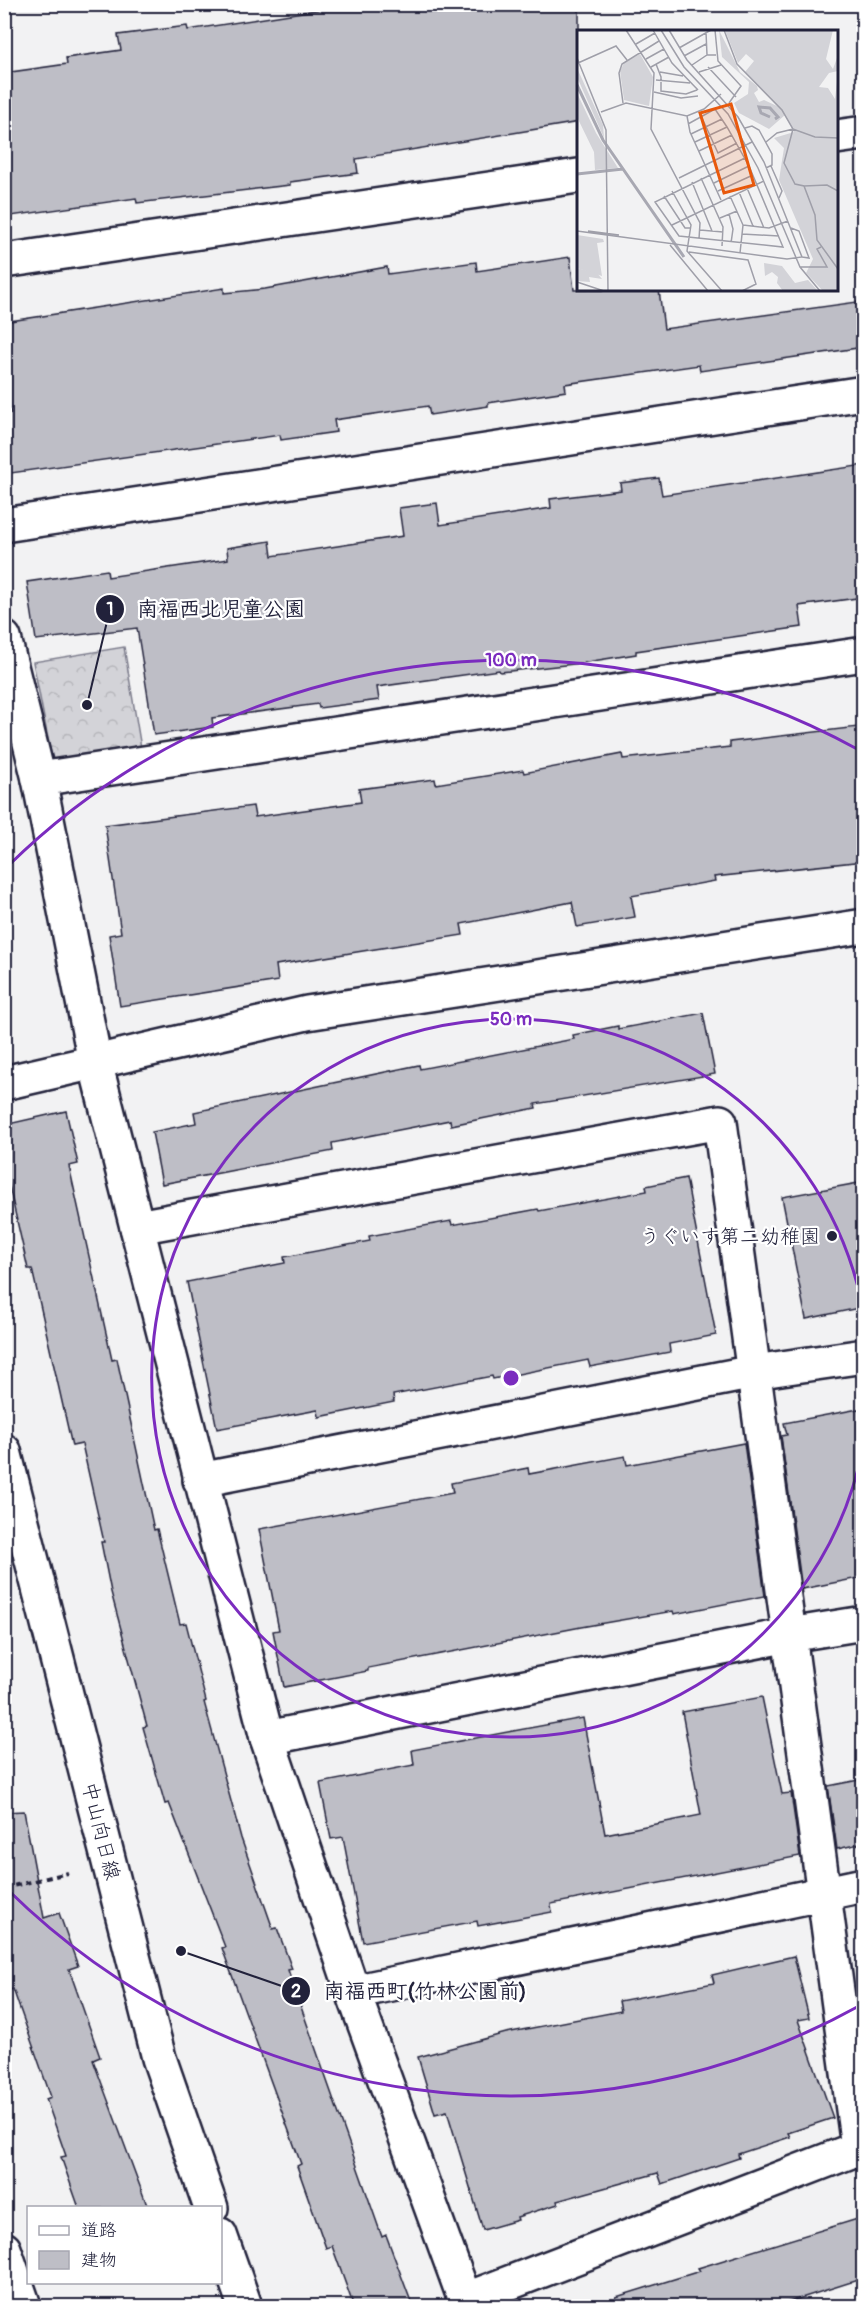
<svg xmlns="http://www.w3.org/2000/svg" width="868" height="2311" font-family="Pangolin,'Klee One',sans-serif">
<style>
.forest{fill:url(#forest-crowns);stroke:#7a7a8a;stroke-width:1.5}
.building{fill:#bebec6;stroke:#22223b;stroke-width:1.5}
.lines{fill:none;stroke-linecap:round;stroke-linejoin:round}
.minor-casing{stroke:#22223b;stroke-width:38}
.major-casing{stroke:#22223b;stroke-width:38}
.path{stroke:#22223b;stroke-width:4;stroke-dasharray:6 4.5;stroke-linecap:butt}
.minor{stroke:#fff;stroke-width:33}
.major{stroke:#fff;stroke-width:33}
.ring{fill:none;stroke:#7b2cbf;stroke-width:3}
.poi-dot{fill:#22223b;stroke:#fff;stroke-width:2}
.labels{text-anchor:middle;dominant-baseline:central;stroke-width:4.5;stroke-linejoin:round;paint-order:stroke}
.poi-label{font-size:20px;fill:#22223b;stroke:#fff;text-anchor:end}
.street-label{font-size:20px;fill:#22223b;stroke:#fff}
.inset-river{fill:none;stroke:#a8a8b2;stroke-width:3}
.inset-road{fill:none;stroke:#9f9fa9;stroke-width:1.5}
.view{fill:#e8590c;fill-opacity:0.15;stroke:#e8590c;stroke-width:3}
.inset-edge{fill:none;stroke:#22223b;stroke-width:3}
.centre{fill:#7b2cbf;stroke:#fff;stroke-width:3}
.ring-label{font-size:18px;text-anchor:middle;font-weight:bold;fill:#7b2cbf;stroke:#fff;stroke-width:4.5;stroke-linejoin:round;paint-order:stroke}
.leader{fill:none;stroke:#22223b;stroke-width:2}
.callout-dot{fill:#22223b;stroke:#fff;stroke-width:2}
.mark-label{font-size:18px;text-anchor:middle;font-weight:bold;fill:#fff}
.callout-label{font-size:21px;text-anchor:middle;font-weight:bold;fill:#22223b;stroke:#fff;stroke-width:4.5;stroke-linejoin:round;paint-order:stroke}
</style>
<defs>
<pattern id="forest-crowns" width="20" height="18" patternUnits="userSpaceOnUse" patternTransform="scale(1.5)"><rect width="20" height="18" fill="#d3d3d8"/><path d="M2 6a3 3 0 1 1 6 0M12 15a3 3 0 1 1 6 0" fill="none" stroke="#b5b5ba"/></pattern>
</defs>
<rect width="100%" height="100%" fill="#f2f2f3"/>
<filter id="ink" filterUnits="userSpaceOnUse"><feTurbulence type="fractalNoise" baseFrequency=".0167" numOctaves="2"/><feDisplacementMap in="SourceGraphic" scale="12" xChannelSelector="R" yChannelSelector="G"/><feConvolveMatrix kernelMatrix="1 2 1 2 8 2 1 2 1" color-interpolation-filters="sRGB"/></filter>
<g filter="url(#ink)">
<path class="forest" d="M 124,647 L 141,748 L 53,764 L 33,662 Z"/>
<g class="building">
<path d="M 354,4 L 445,4 L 446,10 L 488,4 L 579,4 L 579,122 L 356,159 L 358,173 L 290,182 L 290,185 L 137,203 L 136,198 L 4,217 L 4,73 L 67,64 L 66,58 L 121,50 L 118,35 L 187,26 L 188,30 Z"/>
<path d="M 570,257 L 574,290 L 659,290 L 664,329 L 864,301 L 864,347 L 700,371 L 699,365 L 565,384 L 566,391 L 488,403 L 488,406 L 430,415 L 428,406 L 334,420 L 336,432 L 281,440 L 280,435 L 4,474 L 4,414 L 11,413 L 4,370 L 4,322 L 224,288 L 224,293 L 265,289 L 387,267 L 388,274 L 476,262 L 477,271 Z"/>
<path d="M 864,465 L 864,597 L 799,606 L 802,627 L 636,651 L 636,654 L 574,664 L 500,672 L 499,670 L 377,687 L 379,700 L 319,708 L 318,704 L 212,718 L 213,727 L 154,735 L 137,628 L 36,640 L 27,582 L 107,570 L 108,577 L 228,559 L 227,548 L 270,541 L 272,556 L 403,536 L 399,508 L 437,503 L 440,525 L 551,508 L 550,499 L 621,490 L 620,483 L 659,478 L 662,495 Z"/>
<path d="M 858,727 L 860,742 L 864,742 L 864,861 L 714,877 L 715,881 L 631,896 L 635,917 L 577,927 L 572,902 L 461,924 L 463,935 L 276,965 L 278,981 L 120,1006 L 109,935 L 121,933 L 105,825 L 253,806 L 255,817 L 361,802 L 359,789 L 435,779 L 436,784 L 523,770 L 524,773 L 622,754 L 623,759 L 730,747 L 730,742 Z"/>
<path d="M 703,1013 L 715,1074 L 535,1104 L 536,1108 L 451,1125 L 450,1120 L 332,1143 L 333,1151 L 162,1184 L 152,1132 L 196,1123 L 194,1112 L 419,1065 L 420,1069 L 574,1039 L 573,1035 L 618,1026 L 618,1029 Z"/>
<path d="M 66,1111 L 78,1164 L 69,1166 L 112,1360 L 117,1359 L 154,1530 L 157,1529 L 180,1624 L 186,1623 L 206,1701 L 204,1702 L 241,1838 L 273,1929 L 277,1928 L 292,1969 L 288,1970 L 382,2237 L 386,2235 L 413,2307 L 354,2307 L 332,2246 L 326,2248 L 297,2166 L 301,2164 L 222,1948 L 225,1947 L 169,1803 L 165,1804 L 143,1727 L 147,1726 L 111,1592 L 101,1542 L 104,1542 L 82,1444 L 72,1446 L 32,1269 L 28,1269 L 4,1164 L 4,1125 Z"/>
<path d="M 686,1178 L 716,1335 L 669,1344 L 670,1352 L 590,1367 L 588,1360 L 493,1379 L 492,1376 L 393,1395 L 394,1402 L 319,1417 L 318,1410 L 217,1429 L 187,1282 L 285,1263 L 284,1257 L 370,1241 L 369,1236 L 451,1221 L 452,1225 L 538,1209 L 539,1211 L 647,1191 L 646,1186 Z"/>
<path d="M 864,1182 L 864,1307 L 806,1319 L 782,1197 Z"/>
<path d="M 864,1408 L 864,1577 L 802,1589 L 781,1436 L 787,1435 L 784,1423 Z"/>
<path d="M 744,1443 L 765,1596 L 674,1614 L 673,1611 L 581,1627 L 368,1668 L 368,1671 L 284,1687 L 273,1631 L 279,1630 L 259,1529 L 453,1493 L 451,1483 L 528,1468 L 529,1474 L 625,1456 L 627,1465 Z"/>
<path d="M 762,1697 L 782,1794 L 791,1793 L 800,1856 L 551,1904 L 552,1912 L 478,1926 L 477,1921 L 363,1942 L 343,1837 L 331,1839 L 320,1783 L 414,1765 L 412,1750 L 583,1718 L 605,1834 L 701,1815 L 682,1712 Z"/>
<path d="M 864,1779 L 864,1843 L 837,1849 L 828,1786 Z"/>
<path d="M 24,1811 L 44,1918 L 59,1913 L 78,1966 L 69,1969 L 100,2057 L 93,2060 L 148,2208 L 79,2208 L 61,2157 L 66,2156 L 46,2099 L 51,2097 L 13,1989 L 4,1992 L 4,1812 Z"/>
<path d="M 794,1956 L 809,2018 L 798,2020 L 833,2118 L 788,2133 L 790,2137 L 738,2154 L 739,2158 L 662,2184 L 658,2173 L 557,2201 L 558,2204 L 517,2217 L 518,2220 L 483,2230 L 447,2111 L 435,2114 L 418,2057 L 506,2033 L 621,2011 L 619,2001 L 714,1983 L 712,1975 Z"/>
<path d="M 864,2217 L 864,2278 L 773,2307 L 617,2307 L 616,2297 L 700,2271 L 698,2268 Z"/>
</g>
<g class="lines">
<defs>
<g id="minor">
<path d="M 836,137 L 864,133"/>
<path d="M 4,261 L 578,176"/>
<path d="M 4,525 L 864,393"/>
<path d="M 4,638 L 39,779 L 95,1062 L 267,1738 L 353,1992 L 465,2300 L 864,2146"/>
<path d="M 39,779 L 864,654"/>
<path d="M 4,1083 L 307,1013 L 864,926"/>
<path d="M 137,1227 L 720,1122 L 858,2147"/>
<path d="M 200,1480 L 754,1372 L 864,1356"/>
<path d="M 267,1738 L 789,1635 L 864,1623"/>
<path d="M 353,1992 L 864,1885"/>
<path d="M 4,2249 L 24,2306"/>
</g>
<g id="major">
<path d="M 4,1451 L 159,2058 L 211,2208"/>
<path d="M 220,2235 L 245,2306"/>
</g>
</defs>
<use href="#minor" class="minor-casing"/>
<use href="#major" class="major-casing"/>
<path class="path" d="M 4,1888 L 68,1873"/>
<use href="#minor" class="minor"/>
<use href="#major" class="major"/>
</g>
</g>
<g class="ring">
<path d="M863 1447A359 359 0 1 1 863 1309"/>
<path d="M859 2006A718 718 0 0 1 8 1890M8 866A718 718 0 0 1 859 750"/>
</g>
<circle class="poi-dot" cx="832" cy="1236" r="6"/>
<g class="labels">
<g class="poi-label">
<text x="820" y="1236">うぐいす第二幼稚園</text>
</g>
<g class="street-label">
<text transform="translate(101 1831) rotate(76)">中山向日線</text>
</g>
</g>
<g transform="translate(577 30)">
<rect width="261" height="261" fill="#f2f2f3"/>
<path d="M 142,0 L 163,42 L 180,56 L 181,60 L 177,63 L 182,72 L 187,70 L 200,76 L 168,42 L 177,31 L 169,24 L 161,33 L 148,0 L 256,0 L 249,29 L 256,39 L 261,25 L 261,41 L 252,43 L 242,57 L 251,58 L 258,69 L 261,43 L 261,261 L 246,261 L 229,243 L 236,229 L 202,150 L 207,118 L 197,108 L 217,102 L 208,85 L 192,99 L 162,83 L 157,73 L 171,64 L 172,52 L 145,27 ZM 63,24 L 76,47 L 72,76 L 47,70 L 43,41 L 47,33 ZM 0,38 L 26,95 L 27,108 L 0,47 ZM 0,63 L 19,103 L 41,138 L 18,140 L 17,122 L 0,87 ZM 0,205 L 26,209 L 27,212 L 20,213 L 25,246 L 0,238 ZM 187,233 L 205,236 L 218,253 L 231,250 L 241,261 L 206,261 L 200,253 L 201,247 L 195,242 L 188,246 Z" fill="#d3d3d8"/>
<path d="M 0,238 L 20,243 L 25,249 L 12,247 L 13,252 L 0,251 Z" fill="#d3d3d8"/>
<path class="inset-river" d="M 0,55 L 26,110 L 107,227M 193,87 L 184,83 L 182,77 L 193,78 L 201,87 L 198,89M 0,144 L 46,139"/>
<path class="inset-road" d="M 49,0 L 77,43 L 74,99 L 123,193 L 122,209M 76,0 L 95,33 L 121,60M 84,0 L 107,37 L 151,84 L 181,138 L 223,237 L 243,261M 138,0 L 141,31 L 164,56 L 152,73M 147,0 L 160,34 L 205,80 L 216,99 L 207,133 L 218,154 L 227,156 L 238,185 L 240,210 L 261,239M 129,2 L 130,25M 59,14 L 78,3M 102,18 L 134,0M 107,26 L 129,14M 0,28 L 29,100 L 31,261M 69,29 L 87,19M 1,33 L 39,16 L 50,30M 79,34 L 84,47 L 84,61 L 109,64 L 120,60M 115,35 L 130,25 L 139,25M 74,37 L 92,27M 131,37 L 159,67M 83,42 L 106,46M 122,42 L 144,35M 79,50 L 113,53M 77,62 L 104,68 L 121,66M 46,73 L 42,43 L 45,34 L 82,11M 24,82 L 49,73 L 110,86 L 127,79 L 144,64M 110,86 L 113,102 L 144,170M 125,88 L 141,123 L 160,113M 111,94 L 138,79 L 150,97 L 172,136 L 206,217 L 102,206 L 78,172 L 168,128M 168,98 L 175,96 L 182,100 L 195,124 L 195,135 L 189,138M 114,104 L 145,89M 118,112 L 150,97M 189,112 L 200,103 L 216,99 L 238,107 L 261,108M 122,121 L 155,105M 194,136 L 205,161 L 202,168M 102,148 L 175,112M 124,148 L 146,197 L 145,216M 115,152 L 135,201M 137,153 L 172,136M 227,156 L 250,155 L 261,161M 170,158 L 187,198M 95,161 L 114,195 L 110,221 L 145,261M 141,161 L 176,145M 162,162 L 176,196M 87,166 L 108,198 L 114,198M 153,166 L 166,195 L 163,223M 152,184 L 156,199 L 154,213M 143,188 L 160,181M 95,195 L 187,151M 166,195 L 192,198 L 211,191M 214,198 L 222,201 L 232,228 L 225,227M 123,200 L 146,202M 0,201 L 210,229 L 225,227 L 187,132 L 161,87 L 110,30 L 92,0M 11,201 L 42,205M 165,204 L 202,206M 93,215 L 131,261M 112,222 L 171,230 L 179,254 L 165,261M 223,237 L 250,237 L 240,219 L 244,217M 0,252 L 27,261"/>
<path class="view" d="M 154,74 L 177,155 L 147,163 L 123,83 Z"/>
<rect width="261" height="261" class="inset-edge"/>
</g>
<circle cx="511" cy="1378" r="9" class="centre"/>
<g class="ring-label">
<text x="511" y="666">100 m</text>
<text x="511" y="1025">50 m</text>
</g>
<path class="leader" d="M87 705L110 609M181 1951L296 1991"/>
<g class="callout-dot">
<circle cx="87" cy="705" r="6"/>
<circle cx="181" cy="1951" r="6"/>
<circle cx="110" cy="609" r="15"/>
<circle cx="296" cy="1991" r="15"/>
</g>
<g class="mark-label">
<text x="110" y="615">1</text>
<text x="296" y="1997">2</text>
</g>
<g class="callout-label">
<text x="221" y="616">南福西北児童公園</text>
<text x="425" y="1998">南福西町(竹林公園前)</text>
</g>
<rect width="868" height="2311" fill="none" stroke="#fff" stroke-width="24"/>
<rect x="12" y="12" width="844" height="2287" fill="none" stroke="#22223b" stroke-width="2" filter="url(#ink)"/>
<rect x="27" y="2206" width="195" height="78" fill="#ffffff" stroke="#a7a7b1" stroke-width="1.5"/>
<rect x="39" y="2226" width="30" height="9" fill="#ffffff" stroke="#a7a7b1" stroke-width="1.5"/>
<text x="81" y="2236" font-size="18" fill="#22223b">道路</text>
<rect x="39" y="2251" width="30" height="18" fill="#bebec6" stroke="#a7a7b1" stroke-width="1.5"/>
<text x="81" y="2266" font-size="18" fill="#22223b">建物</text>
</svg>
